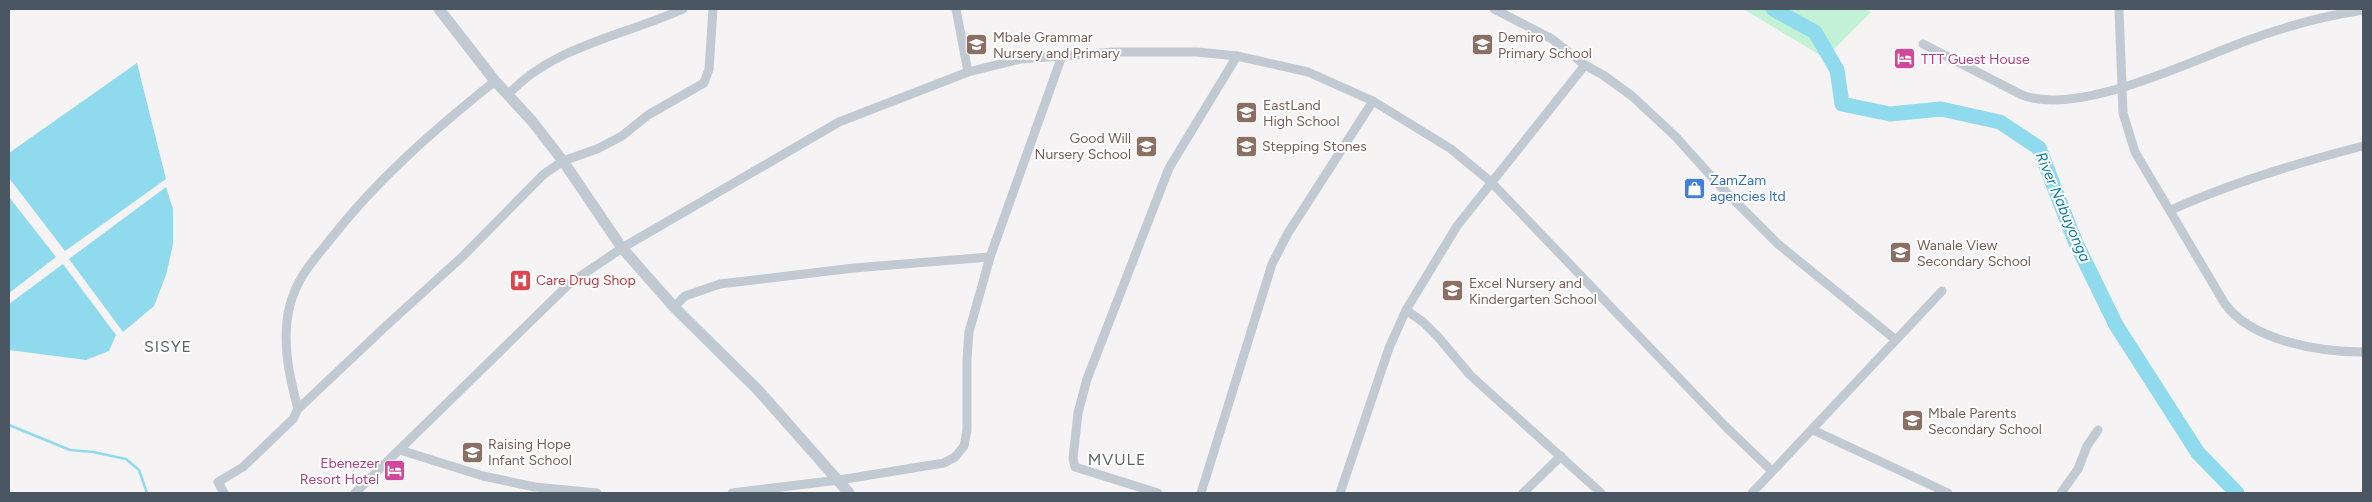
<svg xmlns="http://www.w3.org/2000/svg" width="2372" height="502" font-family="Figtree,sans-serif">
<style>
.green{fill:#c3f1d5}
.water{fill:#90daee}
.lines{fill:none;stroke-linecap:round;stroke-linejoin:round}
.stream{stroke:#90daee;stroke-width:2.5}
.river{stroke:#90daee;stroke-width:15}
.minor{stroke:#c1cad2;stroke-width:9}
.tertiary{stroke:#c1cad2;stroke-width:11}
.labels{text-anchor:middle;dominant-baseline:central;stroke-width:4;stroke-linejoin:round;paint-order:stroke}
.education-label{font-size:14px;fill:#785e54;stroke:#fff;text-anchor:start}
.hotel-label{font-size:14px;fill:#b23c85;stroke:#fff;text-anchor:start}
.shop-label{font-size:14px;fill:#366cbe;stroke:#fff;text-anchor:start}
.health-label{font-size:14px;fill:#be3a42;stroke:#fff;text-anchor:start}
.water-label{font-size:15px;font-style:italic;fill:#0c7c9b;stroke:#fff}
.quarter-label{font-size:16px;letter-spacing:1px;fill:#5f6368;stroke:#fff}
</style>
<rect width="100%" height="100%" fill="#f5f3f3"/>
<path class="green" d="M 1743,9 L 1867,9 L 1871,12 L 1825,58 Z"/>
<g class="water">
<path d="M 137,63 L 166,179 L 65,251 L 9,178 L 9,153 Z"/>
<path d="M 166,187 L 173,209 L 173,244 L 166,275 L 154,306 L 123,332 L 69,259 Z"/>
<path d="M 9,197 L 56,257 L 9,293 Z"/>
<path d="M 63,264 L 116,335 L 109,351 L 86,360 L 9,350 L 9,304 Z"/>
</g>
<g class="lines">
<path class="stream" d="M 9,425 L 70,450 L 93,452 L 126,459 L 139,470 L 147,493"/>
<path class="river" d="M 1773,9 L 1815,32 L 1837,70 L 1842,104 L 1890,114 L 1941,109 L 2000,122 L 2039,148 L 2075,241 L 2116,325 L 2198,453 L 2237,493"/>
<g class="minor">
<path d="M 956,9 L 968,72"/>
<path d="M 1494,9 L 1552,39 L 1585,65 L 1603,75 L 1632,96 L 1675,136 L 1721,187 L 1778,244 L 1896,340"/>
<path d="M 2119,9 L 2123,113 L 2135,152 L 2225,304 C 2252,341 2320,352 2363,352"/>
<path d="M 1923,44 L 2022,95 C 2079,117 2190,61 2246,41 C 2283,27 2324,16 2363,10"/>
<path d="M 508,95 C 550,47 626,35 683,9"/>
<path d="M 2171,210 C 2233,182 2297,163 2363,146"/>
<path d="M 674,307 L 685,296 L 720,284 L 854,268 L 990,257"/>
<path d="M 1406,310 L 1423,322 L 1439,338 L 1470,375 L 1601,493"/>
<path d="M 298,409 L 387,325 L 462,257 L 544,174 L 563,161 L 597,149 L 622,136 L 648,115 L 704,83 L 709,69 L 713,9"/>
<path d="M 1813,430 L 1948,493"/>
<path d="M 400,450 L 483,476 L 535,487 L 597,493"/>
<path d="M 224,493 L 218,482 L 243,467 L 293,419 L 298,409 C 289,376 281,339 290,305 C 297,278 312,262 329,241 C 377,179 434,130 495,81"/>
<path d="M 355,493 L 569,284 L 622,248 L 839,122 L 968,72 L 1021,59 L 1115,52 L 1197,52 L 1237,56 L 1308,72 L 1373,101 L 1451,149 L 1491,182 L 1726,427 L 1772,471"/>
<path d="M 732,493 L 839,480 L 944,463 L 955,457 L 964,446 L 967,430 L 967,359 L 969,332 L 990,257 L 1062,56"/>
<path d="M 1158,493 L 1075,467 L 1073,458 L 1078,413 L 1087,379 L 1169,168 L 1237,56"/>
<path d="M 1201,493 L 1272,264 L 1288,233 L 1373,101"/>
<path d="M 1340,493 L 1389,348 L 1406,310 L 1457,226 L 1585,65"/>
<path d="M 1523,493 L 1561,456"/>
<path d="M 1752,493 L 1942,291"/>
<path d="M 2061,493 L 2078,469 L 2087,446 L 2098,430"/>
</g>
<path class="tertiary" d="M 439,9 L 495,81 L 532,121 L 563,161 L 622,248 L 674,307 L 758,390 L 849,493"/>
</g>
<defs>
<symbol id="school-square" viewBox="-11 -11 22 22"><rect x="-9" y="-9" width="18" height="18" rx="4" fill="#8d6e63" stroke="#fff"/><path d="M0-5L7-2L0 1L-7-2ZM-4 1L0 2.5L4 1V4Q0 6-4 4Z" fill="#fff"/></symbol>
<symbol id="hotel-square" viewBox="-11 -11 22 22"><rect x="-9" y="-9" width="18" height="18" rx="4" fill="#d1479c" stroke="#fff"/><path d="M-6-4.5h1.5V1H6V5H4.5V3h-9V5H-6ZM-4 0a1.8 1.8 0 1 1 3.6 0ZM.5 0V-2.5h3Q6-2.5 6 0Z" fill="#fff"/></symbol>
<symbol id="shop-square" viewBox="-11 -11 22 22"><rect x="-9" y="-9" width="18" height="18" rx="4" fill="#3f7fe0" stroke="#fff"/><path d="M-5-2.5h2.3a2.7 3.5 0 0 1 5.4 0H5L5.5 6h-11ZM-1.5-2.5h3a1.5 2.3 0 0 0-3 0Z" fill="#fff"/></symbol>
<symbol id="hospital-square" viewBox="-11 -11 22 22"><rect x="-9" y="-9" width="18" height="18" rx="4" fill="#e0444e" stroke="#fff"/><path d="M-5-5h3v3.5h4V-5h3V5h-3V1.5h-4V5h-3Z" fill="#fff"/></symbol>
</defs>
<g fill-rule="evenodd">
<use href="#school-square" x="964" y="32" width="25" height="25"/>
<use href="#school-square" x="1470" y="32" width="25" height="25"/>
<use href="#hotel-square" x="1892" y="46" width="25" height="25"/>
<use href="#school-square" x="1234" y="100" width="25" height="25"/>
<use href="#school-square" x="1134" y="134" width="25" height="25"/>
<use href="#school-square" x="1234" y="134" width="25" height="25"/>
<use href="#shop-square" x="1682" y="176" width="25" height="25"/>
<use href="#school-square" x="1888" y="240" width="25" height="25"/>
<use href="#hospital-square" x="508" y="268" width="25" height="25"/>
<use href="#school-square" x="1440" y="278" width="25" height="25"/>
<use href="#school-square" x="1900" y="408" width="25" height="25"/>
<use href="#school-square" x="460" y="440" width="25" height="25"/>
<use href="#hotel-square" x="382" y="458" width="25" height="25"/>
</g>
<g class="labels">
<g class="education-label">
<text x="993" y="37">Mbale Grammar<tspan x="993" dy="16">Nursery and Primary</tspan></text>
<text x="1498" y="37">Demiro<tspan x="1498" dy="16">Primary School</tspan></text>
<text x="1263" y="105">EastLand<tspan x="1263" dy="16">High School</tspan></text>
<text x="1131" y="138" text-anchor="end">Good Will<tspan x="1131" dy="16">Nursery School</tspan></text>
<text x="1262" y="146">Stepping Stones</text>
<text x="1917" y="245">Wanale View<tspan x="1917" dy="16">Secondary School</tspan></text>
<text x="1469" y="283">Excel Nursery and<tspan x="1469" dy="16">Kindergarten School</tspan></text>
<text x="1928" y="413">Mbale Parents<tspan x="1928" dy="16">Secondary School</tspan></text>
<text x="488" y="444">Raising Hope<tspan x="488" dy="16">Infant School</tspan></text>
</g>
<g class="hotel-label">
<text x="1921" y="59">TTT Guest House</text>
<text x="379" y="463" text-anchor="end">Ebenezer<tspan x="379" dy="16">Resort Hotel</tspan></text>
</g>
<g class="shop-label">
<text x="1710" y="180">ZamZam<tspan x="1710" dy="16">agencies ltd</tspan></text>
</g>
<g class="health-label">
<text x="536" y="280">Care Drug Shop</text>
</g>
<g class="water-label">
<text transform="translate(2063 207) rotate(67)">River Nabuyonga</text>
</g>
<g class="quarter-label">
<text x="168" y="346">SISYE</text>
<text x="1117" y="459">MVULE</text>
</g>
</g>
<rect width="2372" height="502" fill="none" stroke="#4a5661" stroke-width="20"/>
</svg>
